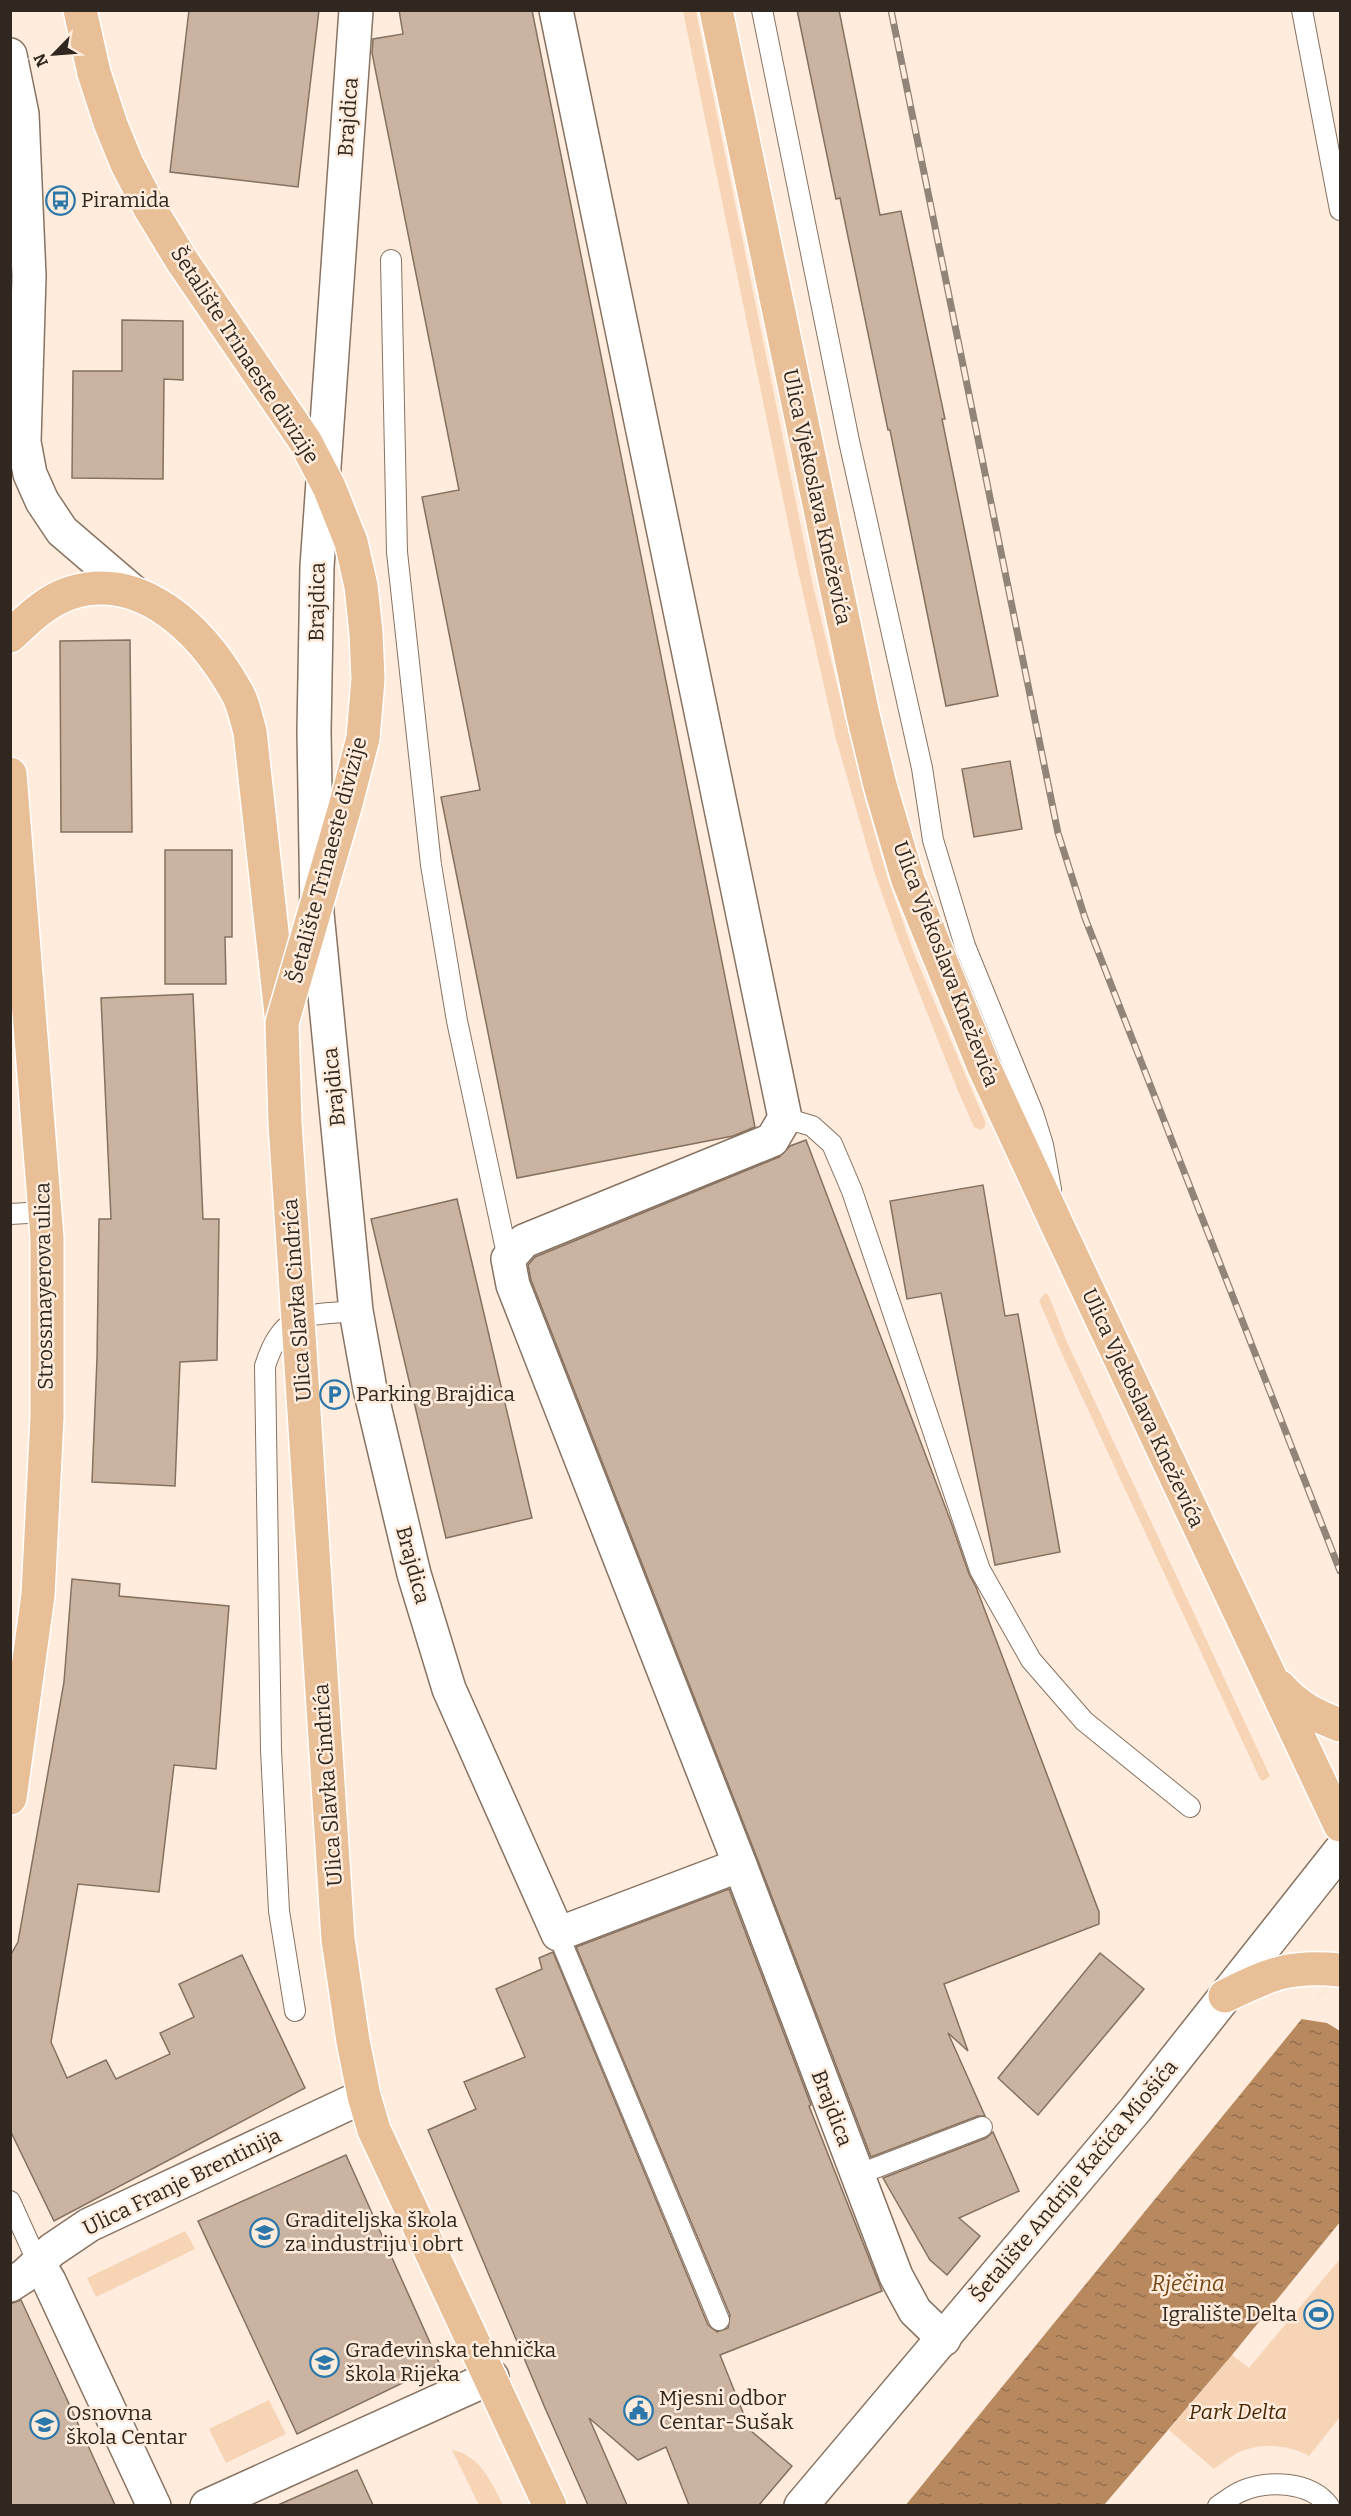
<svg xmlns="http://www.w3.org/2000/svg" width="1351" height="2516" font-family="Bitter,serif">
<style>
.green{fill:#f8d4b6}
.water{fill:url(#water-ripples)}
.pier{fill:#ffecdc}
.building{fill:#cab3a1;stroke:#85715f;stroke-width:1.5}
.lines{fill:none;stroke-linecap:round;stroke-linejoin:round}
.lane-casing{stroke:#887362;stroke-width:22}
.street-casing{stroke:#887362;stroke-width:36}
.secondary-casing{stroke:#887362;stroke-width:36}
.primary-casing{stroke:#fff;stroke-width:36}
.lane{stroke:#fff;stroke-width:20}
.street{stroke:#fff;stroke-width:33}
.secondary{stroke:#fff;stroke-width:33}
.primary{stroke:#e9bf98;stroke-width:33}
.rail-casing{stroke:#918478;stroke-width:7}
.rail{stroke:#ffecdc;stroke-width:4.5;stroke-dasharray:14;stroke-linecap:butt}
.primary-bridge-casing{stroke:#fff;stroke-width:36;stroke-linecap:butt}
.primary-bridge{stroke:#e9bf98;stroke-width:33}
.labels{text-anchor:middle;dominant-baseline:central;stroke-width:5;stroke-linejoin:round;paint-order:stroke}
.street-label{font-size:21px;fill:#302820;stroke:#ffecdc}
.poi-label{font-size:21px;fill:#302820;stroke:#ffecdc;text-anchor:start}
.park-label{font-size:21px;font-style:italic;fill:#482704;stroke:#ffecdc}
.water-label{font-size:22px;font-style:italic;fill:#764716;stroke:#ffecdc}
</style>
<defs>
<pattern id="water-ripples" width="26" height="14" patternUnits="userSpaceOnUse" patternTransform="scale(1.5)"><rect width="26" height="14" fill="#b8895f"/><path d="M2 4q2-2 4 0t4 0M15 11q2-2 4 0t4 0" fill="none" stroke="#96704e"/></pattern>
</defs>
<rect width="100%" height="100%" fill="#ffecdc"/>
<g class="green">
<path d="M 683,11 L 696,11 L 813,586 L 865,800 L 887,876 L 914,954 L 985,1121 L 985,1127 L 981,1130 L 974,1127 L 958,1091 L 898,939 L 874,871 L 836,739 L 796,562 Z"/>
<path d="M 1045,1293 L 1049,1296 L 1066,1340 L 1270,1776 L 1263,1781 L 1260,1779 L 1063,1356 L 1039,1301 Z"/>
<path d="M 185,2231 L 195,2249 L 96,2297 L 87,2278 Z"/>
<path d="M 1340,2259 L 1340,2417 L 1309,2456 C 1288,2444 1255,2442 1234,2455 C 1227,2459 1221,2464 1214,2469 L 1169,2430 L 1232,2355 L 1249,2368 Z"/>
<path d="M 269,2400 L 286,2434 L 226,2463 L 209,2429 Z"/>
<path d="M 452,2450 C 480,2455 491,2482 503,2505 L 479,2505 Z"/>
</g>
<path class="water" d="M 1340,1972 L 1340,2222 L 1232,2355 L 1104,2505 L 905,2506 Z"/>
<path class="pier" d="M 1340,1972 L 1340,2031 L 1327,2023 L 1301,2019 Z"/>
<g class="building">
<path d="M 189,10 L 319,10 L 298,187 L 170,172 Z"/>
<path d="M 399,10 L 532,10 L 755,1127 L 733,1136 L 517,1178 L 441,797 L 480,790 L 422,497 L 459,490 L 372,53 L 373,39 L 403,34 Z"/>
<path d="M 797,10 L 839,10 L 880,215 L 901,211 L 945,419 L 942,419 L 998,696 L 946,706 L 890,430 L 888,430 L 840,198 L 836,199 Z"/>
<path d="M 122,320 L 183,321 L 183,380 L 164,379 L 163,479 L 72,478 L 73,371 L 122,371 Z"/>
<path d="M 130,640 L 132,832 L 61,832 L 60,641 Z"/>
<path d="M 1010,761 L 1022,829 L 974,837 L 962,769 Z"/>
<path d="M 165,850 L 232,850 L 232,937 L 225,937 L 226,984 L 165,984 Z"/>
<path d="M 193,994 L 203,1219 L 219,1219 L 217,1360 L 180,1362 L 175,1486 L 92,1482 L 97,1358 L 99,1219 L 111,1219 L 101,998 Z"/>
<path d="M 806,1140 L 951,1522 L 969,1574 L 976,1587 L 1099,1912 L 1099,1924 L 944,1984 L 968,2051 L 948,2033 L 985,2116 L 978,2116 L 871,2157 L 757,1858 L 531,1280 L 528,1265 L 535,1257 L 779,1157 L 790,1146 Z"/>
<path d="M 983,1185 L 1005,1316 L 1018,1314 L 1060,1552 L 995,1565 L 941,1293 L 907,1299 L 890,1201 Z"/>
<path d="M 457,1199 L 532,1518 L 446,1538 L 371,1219 Z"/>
<path d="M 72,1579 L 120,1584 L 119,1596 L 229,1606 L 216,1769 L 174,1765 L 159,1892 L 78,1884 L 51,2042 L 67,2078 L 106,2060 L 116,2079 L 170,2054 L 160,2033 L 194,2017 L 179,1984 L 242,1955 L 305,2088 L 54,2221 L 10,2130 L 10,1956 L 18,1942 L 64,1682 Z"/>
<path d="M 729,1889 L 811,2105 L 809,2106 L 882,2291 L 720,2355 L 750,2430 L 792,2466 L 759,2505 L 689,2505 L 666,2447 L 638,2460 L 589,2418 L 627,2505 L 588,2505 L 545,2408 L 428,2130 L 476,2109 L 464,2082 L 525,2057 L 496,1989 L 542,1969 L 539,1958 L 553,1952 L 708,2325 L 717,2332 L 728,2328 L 730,2315 L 576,1947 Z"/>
<path d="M 1100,1953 L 1144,1989 L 1038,2115 L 998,2078 Z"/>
<path d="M 993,2132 L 1019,2191 L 959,2218 L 980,2236 L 947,2275 L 930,2260 L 883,2178 L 986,2138 Z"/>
<path d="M 346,2155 L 440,2365 L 297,2434 L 198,2221 Z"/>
<path d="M 21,2300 L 70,2406 L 115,2505 L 10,2505 L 10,2304 Z"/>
<path d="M 357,2470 L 373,2505 L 278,2505 Z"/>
</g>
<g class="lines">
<defs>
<g id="lane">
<path d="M 762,10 L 849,441 L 922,768 L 933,840 L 965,946 L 1033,1113 L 1043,1145 L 1051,1189"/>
<path d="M 1302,10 L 1340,210"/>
<path d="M 391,260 L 397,552 L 431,865 L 457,1021 L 508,1259"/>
<path d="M 785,1118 L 812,1126 L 832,1144 L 852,1191 L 980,1570 L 1031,1660 L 1084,1721 L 1190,1807"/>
<path d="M 10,1214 L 45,1212"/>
<path d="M 558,1934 L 719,2320"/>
<path d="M 295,2011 L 279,1911 L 271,1750 L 265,1366 C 283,1311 305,1315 356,1311"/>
<path d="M 857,2175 L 982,2127"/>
<path d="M 10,2201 L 38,2263"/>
<path d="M 1218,2506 C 1226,2501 1234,2494 1242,2491 C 1269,2480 1310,2481 1329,2506"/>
</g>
<g id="street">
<path d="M 356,10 L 317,567 L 314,731 L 317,913 L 356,1311 L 370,1389 L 414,1574 L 449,1689 L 558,1934 L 740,1865"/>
<path d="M 556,10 L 785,1118 L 772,1140 L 524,1241 L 508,1259 L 513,1285 L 740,1865 L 896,2276 L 915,2311 L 944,2339"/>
<path d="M 38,2263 L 49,2281 L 154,2506"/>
<path d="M 10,2285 L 24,2276 L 52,2250 L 89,2225 L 364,2096"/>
<path d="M 207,2506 L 492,2377"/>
<path d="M 801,2506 L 1136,2109 L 1340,1851"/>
</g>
<path id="secondary" d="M 10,55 L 22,114 L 29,276 L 24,442 L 30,474 L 42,501 L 62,531 L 132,591"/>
<g id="primary">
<path d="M 80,10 L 94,73"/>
<path d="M 716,10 L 863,715 L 880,785 L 908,880 L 983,1065 L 1059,1229 L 1340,1825"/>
<path d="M 10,636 C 28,619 46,601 70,593 C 142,570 202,631 235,689 C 243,701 246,718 250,732 L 282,1023"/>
<path d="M 10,774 L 47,1238 L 47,1418 L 38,1595 L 10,1798"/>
<path d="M 303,1396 L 338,1939 L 353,2041 L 364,2096 L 374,2130 L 550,2506"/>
<path d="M 1280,1687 C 1297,1707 1316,1716 1340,1725"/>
<path d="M 1225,1996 C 1270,1974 1289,1965 1340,1970"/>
</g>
</defs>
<use href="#lane" class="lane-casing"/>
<use href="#street" class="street-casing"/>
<use href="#secondary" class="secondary-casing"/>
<use href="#primary" class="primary-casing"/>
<use href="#lane" class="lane"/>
<use href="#street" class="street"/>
<use href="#secondary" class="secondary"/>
<use href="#primary" class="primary"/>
<defs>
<path id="rail" d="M 891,10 L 1058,833 L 1085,918 L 1340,1571"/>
</defs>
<use href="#rail" class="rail-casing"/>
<use href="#rail" class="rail"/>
<defs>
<path id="primary-bridge" d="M 94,73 L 111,125 L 127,164 L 151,210 L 182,261 L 305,441 L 329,487 L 351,542 L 361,586 L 366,633 L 368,679 L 363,738 L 345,807 L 282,1023 L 285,1123 L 303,1396"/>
</defs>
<use href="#primary-bridge" class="primary-bridge-casing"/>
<use href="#primary-bridge" class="primary-bridge"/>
</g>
<defs>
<symbol id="bus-ring" viewBox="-11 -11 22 22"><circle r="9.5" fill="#ffecdc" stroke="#2b77aa" stroke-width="1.5"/><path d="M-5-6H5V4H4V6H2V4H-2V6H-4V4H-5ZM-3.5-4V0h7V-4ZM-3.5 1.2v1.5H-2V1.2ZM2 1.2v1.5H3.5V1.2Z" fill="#2b77aa"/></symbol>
<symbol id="parking-ring" viewBox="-11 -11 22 22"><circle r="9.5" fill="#ffecdc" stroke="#2b77aa" stroke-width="1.5"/><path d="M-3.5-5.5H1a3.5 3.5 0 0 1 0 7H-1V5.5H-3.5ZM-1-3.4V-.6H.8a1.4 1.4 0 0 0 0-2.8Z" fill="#2b77aa"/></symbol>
<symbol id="school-ring" viewBox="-11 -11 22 22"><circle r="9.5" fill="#ffecdc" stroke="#2b77aa" stroke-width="1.5"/><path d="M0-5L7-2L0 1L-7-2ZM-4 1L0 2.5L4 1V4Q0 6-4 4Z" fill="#2b77aa"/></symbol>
<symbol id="stadium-ring" viewBox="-11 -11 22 22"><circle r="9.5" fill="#ffecdc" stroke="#2b77aa" stroke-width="1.5"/><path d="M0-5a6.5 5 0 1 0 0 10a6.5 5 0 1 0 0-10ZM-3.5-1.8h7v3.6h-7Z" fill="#2b77aa"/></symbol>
<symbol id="civic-ring" viewBox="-11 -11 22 22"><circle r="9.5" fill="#ffecdc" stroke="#2b77aa" stroke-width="1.5"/><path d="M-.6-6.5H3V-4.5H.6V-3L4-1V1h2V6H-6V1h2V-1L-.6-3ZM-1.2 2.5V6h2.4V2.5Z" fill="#2b77aa"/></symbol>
</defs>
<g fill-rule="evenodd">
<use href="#bus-ring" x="44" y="184" width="33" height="33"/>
<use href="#parking-ring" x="318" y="1378" width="33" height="33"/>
<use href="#school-ring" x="248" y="2216" width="33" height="33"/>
<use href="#stadium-ring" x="1302" y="2298" width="33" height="33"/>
<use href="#school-ring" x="308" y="2346" width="33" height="33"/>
<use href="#civic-ring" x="622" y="2394" width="33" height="33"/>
<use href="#school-ring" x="28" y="2408" width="33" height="33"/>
</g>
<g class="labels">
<g class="street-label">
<text transform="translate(348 117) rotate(-86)">Brajdica</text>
<text transform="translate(245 355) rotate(57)">Šetalište Trinaeste divizije</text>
<text transform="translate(817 497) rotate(78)">Ulica Vjekoslava Kneževića</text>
<text transform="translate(317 602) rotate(-89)">Brajdica</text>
<text transform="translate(327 860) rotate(-75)">Šetalište Trinaeste divizije</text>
<text transform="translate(946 964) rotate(69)">Ulica Vjekoslava Kneževića</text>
<text transform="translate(334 1087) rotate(-96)">Brajdica</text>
<text transform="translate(44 1286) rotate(-91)">Strossmayerova ulica</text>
<text transform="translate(297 1300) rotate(-94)">Ulica Slavka Cindrića</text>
<text transform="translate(1143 1408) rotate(65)">Ulica Vjekoslava Kneževića</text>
<text transform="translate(413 1565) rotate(75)">Brajdica</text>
<text transform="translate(328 1785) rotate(-94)">Ulica Slavka Cindrića</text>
<text transform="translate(832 2108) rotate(69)">Brajdica</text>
<text transform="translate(1074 2181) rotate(-50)">Šetalište Andrije Kačića Miošića</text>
<text transform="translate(182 2182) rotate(-26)">Ulica Franje Brentinija</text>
</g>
<g class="poi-label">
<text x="81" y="200">Piramida</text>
<text x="356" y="1394">Parking Brajdica</text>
<text x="285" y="2220">Graditeljska škola<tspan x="285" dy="24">za industriju i obrt</tspan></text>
<text x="1297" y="2314" text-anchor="end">Igralište Delta</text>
<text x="345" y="2350">Građevinska tehnička<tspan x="345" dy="24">škola Rijeka</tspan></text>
<text x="659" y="2398">Mjesni odbor<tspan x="659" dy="24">Centar-Sušak</tspan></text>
<text x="66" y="2413">Osnovna<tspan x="66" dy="24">škola Centar</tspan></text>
</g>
<g class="park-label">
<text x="1238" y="2412">Park Delta</text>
</g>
<g class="water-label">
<text x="1188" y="2283">Rječina</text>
</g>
</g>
<rect width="1351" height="2516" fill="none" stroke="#302820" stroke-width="24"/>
<g transform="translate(54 54) rotate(245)" stroke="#ffecdc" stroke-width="4.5" paint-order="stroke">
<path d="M0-4.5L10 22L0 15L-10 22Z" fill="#302820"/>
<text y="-9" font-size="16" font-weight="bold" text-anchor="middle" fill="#302820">N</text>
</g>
</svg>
